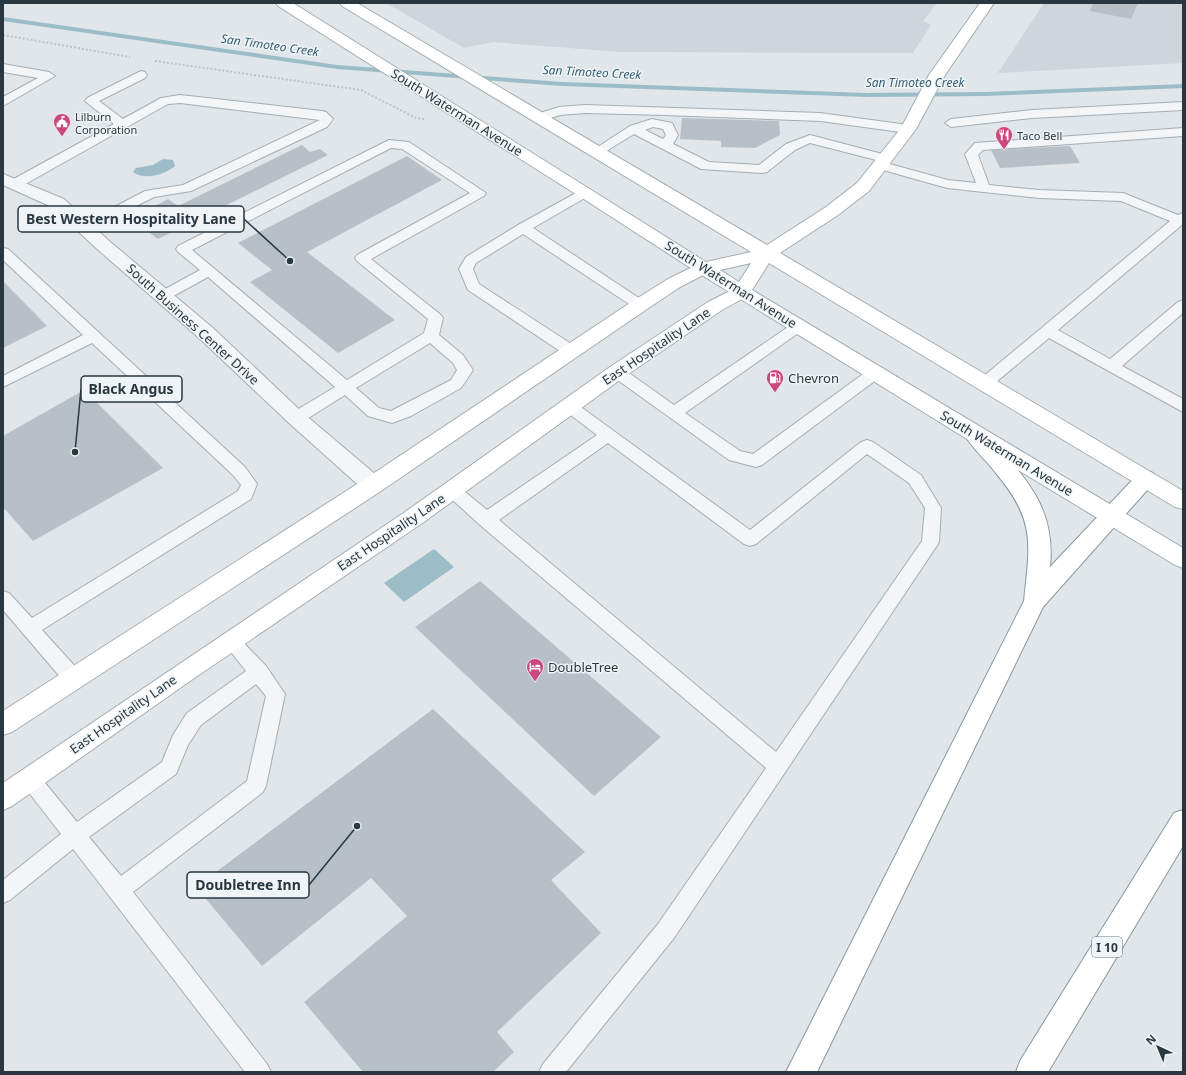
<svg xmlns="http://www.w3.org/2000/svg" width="1186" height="1075" font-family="'Noto Sans',sans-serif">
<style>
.built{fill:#ced5db}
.water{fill:#9cbcc8}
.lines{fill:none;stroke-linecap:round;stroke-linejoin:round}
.stream{fill:#9cbcc8;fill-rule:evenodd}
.building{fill:#b7c0c6}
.lane-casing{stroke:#a5aeb3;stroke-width:2}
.street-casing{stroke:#a5aeb3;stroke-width:2}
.secondary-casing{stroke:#a5aeb3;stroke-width:2}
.primary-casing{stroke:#a0adb4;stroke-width:2}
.highway-casing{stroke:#88979f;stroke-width:2}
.path{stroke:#bec4c7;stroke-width:2;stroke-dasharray:2 2;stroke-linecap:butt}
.lane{fill:#f3f5f7;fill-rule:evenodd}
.street{fill:#f3f5f7;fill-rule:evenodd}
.secondary{fill:#fff;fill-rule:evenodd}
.primary{fill:#fff;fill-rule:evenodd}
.highway{fill:#fff;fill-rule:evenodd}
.labels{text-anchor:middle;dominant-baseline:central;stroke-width:3;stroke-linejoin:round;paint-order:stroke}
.far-poi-label{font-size:11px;fill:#293740;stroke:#f0f4f6;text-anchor:start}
.far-water-label{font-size:12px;font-style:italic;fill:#345f73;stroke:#f0f4f6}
.shield{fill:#f0f4f6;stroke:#657077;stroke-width:1}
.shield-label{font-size:12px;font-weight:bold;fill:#293740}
.street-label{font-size:13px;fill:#293740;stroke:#f0f4f6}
.poi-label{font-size:13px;fill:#293740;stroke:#f0f4f6;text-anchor:start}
.leader{fill:none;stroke:#293740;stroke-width:1.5}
.callout-dot{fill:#293740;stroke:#f0f4f6;stroke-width:1.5}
.callout{fill:#f0f4f6;stroke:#293740;stroke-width:1.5}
.callout-label{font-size:14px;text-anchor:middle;font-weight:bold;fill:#293740}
</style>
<rect width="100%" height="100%" fill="#e0e6e9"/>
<g class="built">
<path d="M 386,3 L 937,3 L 923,21 L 931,25 L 913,53 L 621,52 L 493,42 L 464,48 Z"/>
<path d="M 1044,3 L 1183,3 L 1183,63 L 998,73 Z"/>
</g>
<g class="water">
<path d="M 163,159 L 173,160 L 175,166 C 166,174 145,181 133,172 L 136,168 L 153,165 Z"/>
<path d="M 434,549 L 454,567 L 404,602 L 384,583 Z"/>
</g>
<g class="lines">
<path class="stream" d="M 3,17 L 337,65 L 562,82 L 867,93 L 986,92 L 1183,84 L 1183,88 L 986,96 L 867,97 L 562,86 L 337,69 L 3,21 Z"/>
</g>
<g class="building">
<path d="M 1093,3 L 1138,3 L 1131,19 L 1090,11 Z"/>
<path d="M 682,118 L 779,121 L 780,135 L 755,148 L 721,147 L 721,141 L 680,139 Z"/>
<path d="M 302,145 L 310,152 L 320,149 L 328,155 L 158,239 L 140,226 L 163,213 L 153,207 L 168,199 L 178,206 Z"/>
<path d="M 1070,146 L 1080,163 L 1000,168 L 991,150 Z"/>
<path d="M 407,156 L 442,180 L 307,252 L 395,320 L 338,353 L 250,282 L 272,270 L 238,243 Z"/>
<path d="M 3,281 L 47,326 L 3,348 Z"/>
<path d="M 84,390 L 163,468 L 33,541 L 3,507 L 3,436 Z"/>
<path d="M 480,581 L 661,737 L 594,796 L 415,627 Z"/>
<path d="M 433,709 L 585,852 L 551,880 L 601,933 L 497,1032 L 514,1052 L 493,1072 L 363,1072 L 304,1002 L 407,916 L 371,878 L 262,966 L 196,887 Z"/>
</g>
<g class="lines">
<defs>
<g id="lane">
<path d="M 3,64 L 49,72 L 55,76 L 3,106 L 3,97 L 38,78 L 3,72 Z"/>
<path d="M 141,71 L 145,72 L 147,75 L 145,78 L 99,101 L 123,119 L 161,98 L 180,95 L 322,111 L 326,112 L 333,119 L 327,127 L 191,191 L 154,197 L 85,232 L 80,231 L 78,228 L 80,225 L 145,191 L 183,185 L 320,120 L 180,103 L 168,104 L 20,187 L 10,187 L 8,184 L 10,181 L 114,124 L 85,101 L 87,98 Z"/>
<path d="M 1183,102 L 1183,110 L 1032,118 L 951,127 L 945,123 L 951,119 L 1032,110 Z"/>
<path d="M 585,105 L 820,113 L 908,125 L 914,129 L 908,133 L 820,121 L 665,115 L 585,113 L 560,115 L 538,122 L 532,118 L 534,115 L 559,107 Z"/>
<path d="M 652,119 L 672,123 L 678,135 L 673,144 L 709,162 L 759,165 L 786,144 L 810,135 L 890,156 L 891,159 L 886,163 L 948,180 L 976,183 L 965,154 L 975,143 L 1183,128 L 1183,136 L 983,150 L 978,155 L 989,185 L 1039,190 L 1123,193 L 1178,215 L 1183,213 L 1183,224 L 1058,330 L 1110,359 L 1178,302 L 1183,300 L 1183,313 L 1122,366 L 1183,399 L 1183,412 L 1049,338 L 989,388 L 984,389 L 979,388 L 976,384 L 979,380 L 1170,221 L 1121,201 L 1039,198 L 947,188 L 876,168 L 875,165 L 880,161 L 810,143 L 795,150 L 767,172 L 762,173 L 701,169 L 634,134 L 600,155 L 592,155 L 590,152 L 630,126 ZM 653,127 L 663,129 L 666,135 L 663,139 L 645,130 Z"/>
<path d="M 389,140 L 409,142 L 486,193 L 484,196 L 371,259 L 441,315 L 443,318 L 439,335 L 463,355 L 473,370 L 461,388 L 411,416 L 392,423 L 368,416 L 345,395 L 302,422 L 296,424 L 290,422 L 288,418 L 290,414 L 335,387 L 208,277 L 168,299 L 158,299 L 156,296 L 158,293 L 200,270 L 178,252 L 176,249 L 178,246 ZM 391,148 L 402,149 L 470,193 L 357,255 L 355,258 L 357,261 L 428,319 L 424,333 L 347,380 L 192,250 ZM 430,343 L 453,363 L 457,370 L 451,380 L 391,411 L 379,408 L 356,388 Z"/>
<path d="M 585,188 L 590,189 L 592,192 L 590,195 L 533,228 L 645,302 L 647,305 L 645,308 L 635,308 L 523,234 L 476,263 L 473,269 L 479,284 L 576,347 L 578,351 L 576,355 L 571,356 L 566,355 L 468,290 L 459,269 L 466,257 L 518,225 Z"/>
<path d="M 3,248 L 8,249 L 245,467 L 257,484 L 251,499 L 42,630 L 81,673 L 83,679 L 81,685 L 74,687 L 67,685 L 3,610 L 3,591 L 9,593 L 32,618 L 238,491 L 241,485 L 233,475 L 92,343 L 3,387 L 3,376 L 83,335 L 3,260 Z"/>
<path d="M 799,321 L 804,323 L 806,326 L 804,329 L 685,413 L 740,451 L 753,454 L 870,369 L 875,368 L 880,369 L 883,373 L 880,377 L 762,465 L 756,467 L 729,460 L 612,376 L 609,372 L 612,368 L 617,367 L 622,368 L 674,405 L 794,323 Z"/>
<path d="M 569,400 L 574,402 L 750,530 L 861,442 L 867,440 L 873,442 L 921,475 L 941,508 L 939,542 L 936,547 L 674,938 L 566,1072 L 539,1072 L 543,1064 L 658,924 L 766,768 L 480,525 L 446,494 L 444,490 L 446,486 L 452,484 L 458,486 L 487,510 L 597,435 L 564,410 L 561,406 L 564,402 ZM 608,443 L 744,544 L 750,546 L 756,544 L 867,454 L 909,483 L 925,508 L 922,541 L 776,752 L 499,520 Z"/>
<path d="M 231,633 L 237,636 L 266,666 L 285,694 L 266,786 L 263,792 L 133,892 L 267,1064 L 271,1072 L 245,1072 L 73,849 L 10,900 L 3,903 L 3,880 L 61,834 L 23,785 L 20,779 L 23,773 L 30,770 L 37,773 L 77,822 L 162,762 L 173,735 L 187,713 L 246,671 L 222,641 L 225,636 ZM 256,684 L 266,696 L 247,781 L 121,876 L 89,837 L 176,774 L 188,745 L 201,725 Z"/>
</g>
<path id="street" d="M 3,174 L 64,199 L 108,240 L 213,328 L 303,413 L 381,479 L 384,485 L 381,491 L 373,493 L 365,491 L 289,423 L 199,338 L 96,248 L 52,207 L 3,185 Z"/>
<g id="secondary">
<path d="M 703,262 L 709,264 L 712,268 L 709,272 L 680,287 L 647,309 L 381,491 L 12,732 L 3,735 L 3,711 L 365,479 L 633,301 L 668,279 Z"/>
<path d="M 742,285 L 749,287 L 751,291 L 749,295 L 722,310 L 624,377 L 421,524 L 190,681 L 12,806 L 3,810 L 3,783 L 405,512 L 610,367 L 708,302 Z"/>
</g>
<path id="primary" d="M 276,3 L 293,3 L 706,262 L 751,252 L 342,6 L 340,3 L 357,3 L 767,245 L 826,207 L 857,183 L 901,128 L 929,75 L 980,3 L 994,3 L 945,75 L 916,129 L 869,191 L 838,215 L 780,253 L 1183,491 L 1183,509 L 1175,507 L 769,263 L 752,290 L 1183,548 L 1183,568 L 1175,565 L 967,439 L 697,272 L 579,196 L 278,6 ZM 751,263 L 739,282 L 720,270 Z"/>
<g id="highway">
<path d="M 974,427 C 985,430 993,442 1001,450 C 1034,487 1055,516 1050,567 L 1139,473 L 1146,471 L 1153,473 L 1157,479 L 1043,607 L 817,1072 L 786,1072 L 1024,601 C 1030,543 1036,520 995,472 C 985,459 972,448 964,434 L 967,429 Z"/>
<path d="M 1183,810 L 1183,846 L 1048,1072 L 1016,1072 L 1020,1061 L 1174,813 Z"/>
</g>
</defs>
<use href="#lane" class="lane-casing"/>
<use href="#street" class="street-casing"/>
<use href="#secondary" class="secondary-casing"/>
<use href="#primary" class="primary-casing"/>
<use href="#highway" class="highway-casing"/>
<g class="path">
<path d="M 3,35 L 130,57"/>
<path d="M 155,61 L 361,90 L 416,118 L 425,119"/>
</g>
<use href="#lane" class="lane"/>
<use href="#street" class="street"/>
<use href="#secondary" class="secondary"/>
<use href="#primary" class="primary"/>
<use href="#highway" class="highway"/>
</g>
<defs>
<symbol id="civic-pin" viewBox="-11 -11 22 30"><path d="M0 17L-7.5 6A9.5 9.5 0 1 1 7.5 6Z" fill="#cc477b" stroke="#f0f4f6"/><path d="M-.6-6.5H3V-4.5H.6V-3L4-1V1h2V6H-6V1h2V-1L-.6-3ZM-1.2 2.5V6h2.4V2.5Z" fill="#fff"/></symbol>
<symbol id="restaurant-pin" viewBox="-11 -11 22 30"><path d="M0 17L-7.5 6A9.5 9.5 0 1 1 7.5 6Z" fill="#cc477b" stroke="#f0f4f6"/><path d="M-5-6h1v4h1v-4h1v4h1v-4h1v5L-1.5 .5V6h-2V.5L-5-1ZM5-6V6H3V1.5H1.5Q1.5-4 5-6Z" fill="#fff"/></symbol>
<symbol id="fuel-pin" viewBox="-11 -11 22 30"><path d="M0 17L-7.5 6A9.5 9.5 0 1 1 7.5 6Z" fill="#cc477b" stroke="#f0f4f6"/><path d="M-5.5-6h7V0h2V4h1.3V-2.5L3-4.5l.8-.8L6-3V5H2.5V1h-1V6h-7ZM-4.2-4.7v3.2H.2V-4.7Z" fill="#fff"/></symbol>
<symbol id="hotel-pin" viewBox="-11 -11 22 30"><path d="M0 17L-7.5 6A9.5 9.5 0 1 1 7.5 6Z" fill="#cc477b" stroke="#f0f4f6"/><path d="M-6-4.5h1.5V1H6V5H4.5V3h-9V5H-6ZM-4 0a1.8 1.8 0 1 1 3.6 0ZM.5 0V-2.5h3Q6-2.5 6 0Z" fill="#fff"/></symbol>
</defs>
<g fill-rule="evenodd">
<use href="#civic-pin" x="52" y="112" width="20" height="27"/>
<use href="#restaurant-pin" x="994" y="125" width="20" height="27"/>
<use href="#fuel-pin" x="765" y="368" width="20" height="27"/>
<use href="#hotel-pin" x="525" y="657" width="20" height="27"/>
</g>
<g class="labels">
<g class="far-poi-label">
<text x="75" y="116">Lilburn<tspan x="75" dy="13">Corporation</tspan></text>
<text x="1017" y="135">Taco Bell</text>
</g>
<g class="far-water-label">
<text transform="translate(270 45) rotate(8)">San Timoteo Creek</text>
<text transform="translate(592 72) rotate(3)">San Timoteo Creek</text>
<text x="915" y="82">San Timoteo Creek</text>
</g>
<rect class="shield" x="1092" y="937" width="30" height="20" rx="3"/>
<g class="shield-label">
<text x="1107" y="947">I 10</text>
</g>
<g class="street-label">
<text transform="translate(457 112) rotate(32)">South Waterman Avenue</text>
<text transform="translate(731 284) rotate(32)">South Waterman Avenue</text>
<text transform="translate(193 324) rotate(42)">South Business Center Drive</text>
<text transform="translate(656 346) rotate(-34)">East Hospitality Lane</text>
<text transform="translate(1007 453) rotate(31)">South Waterman Avenue</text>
<text transform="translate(391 532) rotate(-34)">East Hospitality Lane</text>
<text transform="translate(123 714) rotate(-35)">East Hospitality Lane</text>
</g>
<g class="poi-label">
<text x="788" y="378">Chevron</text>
<text x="548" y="667">DoubleTree</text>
</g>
</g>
<path class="leader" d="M290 261L244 219M75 452L81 389M357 826L309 885"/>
<g class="callout-dot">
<circle cx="290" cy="261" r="4"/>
<circle cx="75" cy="452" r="4"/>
<circle cx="357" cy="826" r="4"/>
</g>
<g class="callout">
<rect x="18" y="206" width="226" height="26" rx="4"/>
<rect x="81" y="376" width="101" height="26" rx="4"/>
<rect x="187" y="872" width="122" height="26" rx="4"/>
</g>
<g class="callout-label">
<text x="131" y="224">Best Western Hospitality Lane</text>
<text x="131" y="394">Black Angus</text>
<text x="248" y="890">Doubletree Inn</text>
</g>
<rect width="1186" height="1075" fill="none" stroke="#293740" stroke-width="8"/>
<g transform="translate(1158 1047) rotate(316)" stroke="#f0f4f6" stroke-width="3" paint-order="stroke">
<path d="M0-3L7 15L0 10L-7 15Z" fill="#293740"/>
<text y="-6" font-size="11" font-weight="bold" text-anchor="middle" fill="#293740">N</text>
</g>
</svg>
